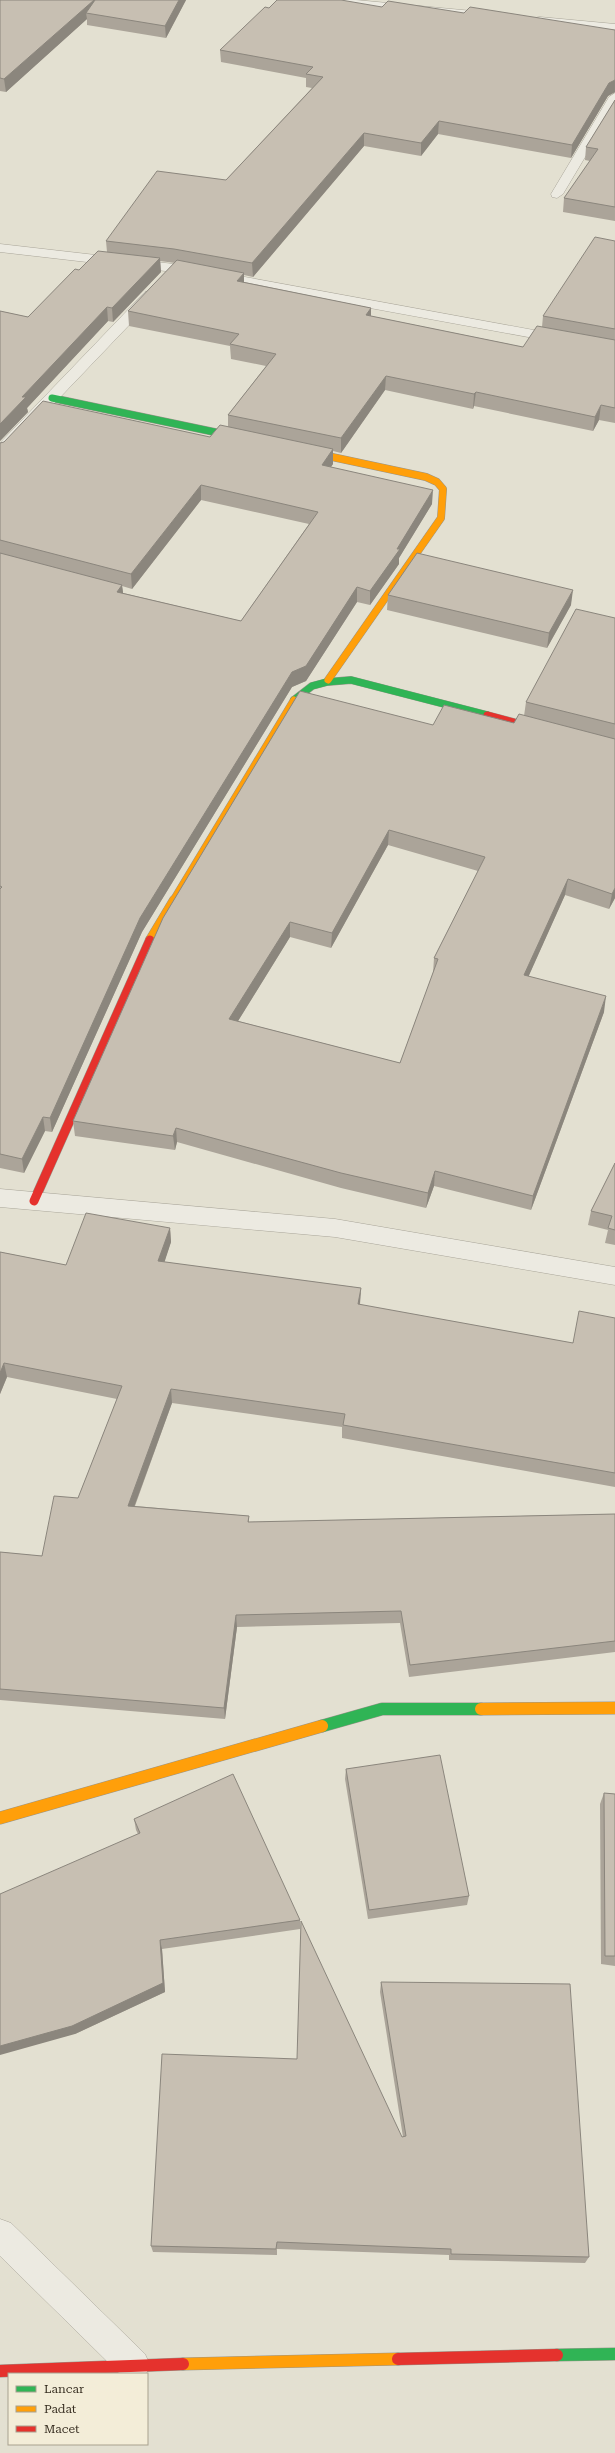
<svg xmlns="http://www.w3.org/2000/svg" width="615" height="2453" font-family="'Roboto Serif',serif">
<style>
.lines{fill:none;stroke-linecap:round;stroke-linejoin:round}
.street-casing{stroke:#a9a599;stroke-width:1}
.fast-far1-casing{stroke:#989489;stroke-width:8}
.fast-casing{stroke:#989489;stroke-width:13}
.slow-far2-casing{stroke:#989489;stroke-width:8}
.slow-far1-casing{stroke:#989489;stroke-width:10}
.slow-casing{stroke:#989489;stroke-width:13}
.jam-far2-casing{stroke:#989489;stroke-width:8}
.jam-far1-casing{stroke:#989489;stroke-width:10}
.jam-casing{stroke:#989489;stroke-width:13}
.street{fill:#eceae1;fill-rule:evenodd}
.fast-far1{stroke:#30b455;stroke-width:7}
.fast{stroke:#30b455;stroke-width:12}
.slow-far2{stroke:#ff9f0a;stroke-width:7}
.slow-far1{stroke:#ff9f0a;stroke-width:9}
.slow{stroke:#ff9f0a;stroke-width:12}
.jam-far2{stroke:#e5322d;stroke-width:7}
.jam-far1{stroke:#e5322d;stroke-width:9}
.jam{stroke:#e5322d;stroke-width:12}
.wall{fill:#aba499;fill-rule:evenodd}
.shaded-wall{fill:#8b867d}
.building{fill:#c7bfb2;stroke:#8b867d;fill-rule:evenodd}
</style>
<rect width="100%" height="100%" fill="#e3e0d1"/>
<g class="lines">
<defs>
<g id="street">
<path d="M 314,0 L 356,0 L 494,13 L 500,16 L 494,19 L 320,3 Z"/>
<path d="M 540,17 L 615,24 L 615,30 L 536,22 L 536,18 Z"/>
<path d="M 615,93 L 615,107 L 563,194 L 557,198 L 552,197 L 551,194 L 609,97 Z"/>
<path d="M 0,244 L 174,264 L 615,345 L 615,353 L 174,272 L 0,252 Z"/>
<path d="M 150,291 L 157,295 L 155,298 L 5,455 L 0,457 L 0,443 L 145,292 Z"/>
<path d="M 0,1189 L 335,1219 L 615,1267 L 615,1285 L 335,1237 L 0,1207 Z"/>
<path d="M 0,2219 L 11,2223 L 145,2354 L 150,2365 L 146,2374 L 120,2374 L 0,2256 Z"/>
</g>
<g id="fast-far1">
<path d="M 52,398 L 243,438"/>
<path d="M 294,700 L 312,686 L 327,682 L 351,680 L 487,715"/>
</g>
<g id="fast">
<path d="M 322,1726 L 382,1709 L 481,1709"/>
<path d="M 557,2355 L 615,2354"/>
</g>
<g id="slow-far2">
<path d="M 304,451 L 426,477 L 437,482 L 443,489 L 441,518 L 328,680"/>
<path d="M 173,901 L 294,700"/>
</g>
<path id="slow-far1" d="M 150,940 L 174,900"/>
<g id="slow">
<path d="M 481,1709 L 615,1708"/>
<path d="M 0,1818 L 322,1726"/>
<path d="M 183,2364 L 398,2359"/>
</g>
<path id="jam-far2" d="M 487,715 L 544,730"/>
<path id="jam-far1" d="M 34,1201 L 150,940"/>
<g id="jam">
<path d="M 398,2359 L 557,2355"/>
<path d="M 0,2371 L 183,2364"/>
</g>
</defs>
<use href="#street" class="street-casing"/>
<use href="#fast-far1" class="fast-far1-casing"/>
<use href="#fast" class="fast-casing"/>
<use href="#slow-far2" class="slow-far2-casing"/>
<use href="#slow-far1" class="slow-far1-casing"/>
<use href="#slow" class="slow-casing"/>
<use href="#jam-far2" class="jam-far2-casing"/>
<use href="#jam-far1" class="jam-far1-casing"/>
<use href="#jam" class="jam-casing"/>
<use href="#street" class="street"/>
<use href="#fast-far1" class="fast-far1"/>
<use href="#fast" class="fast"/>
<use href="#slow-far2" class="slow-far2"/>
<use href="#slow-far1" class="slow-far1"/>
<use href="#slow" class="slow"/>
<use href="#jam-far2" class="jam-far2"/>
<use href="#jam-far1" class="jam-far1"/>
<use href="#jam" class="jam"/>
</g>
<g class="wall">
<path d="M 0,0 L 186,0 L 166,38 L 87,25 L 87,19 L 6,92 L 0,91 Z"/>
<path d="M 382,7 L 464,13 L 615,30 L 615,92 L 608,96 L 571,158 L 438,134 L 421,156 L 364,146 L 253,277 L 244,275 L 244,282 L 371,308 L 371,316 L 523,347 L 542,327 L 543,316 L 615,241 L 615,423 L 599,420 L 593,431 L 474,406 L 473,409 L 385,390 L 341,453 L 333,451 L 333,464 L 331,467 L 432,504 L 399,558 L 399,564 L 370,605 L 357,602 L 306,681 L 292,687 L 142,932 L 52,1132 L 45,1131 L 24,1173 L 0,1168 L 0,443 L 210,437 L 228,427 L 228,415 L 266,366 L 231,359 L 230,346 L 129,326 L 128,311 L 175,263 L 160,261 L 161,272 L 113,322 L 108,321 L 27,408 L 28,412 L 0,441 L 0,311 L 28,317 L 79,270 L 107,252 L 106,241 L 226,180 L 312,88 L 306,87 L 306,78 L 221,62 L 220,50 L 269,8 ZM 201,500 L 309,524 L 241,621 L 123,593 L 122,586 L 132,589 Z"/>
<path d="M 615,100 L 615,221 L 563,212 L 564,198 L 590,161 L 585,160 L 586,147 Z"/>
<path d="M 388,595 L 571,605 L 547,648 L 387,610 Z"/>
<path d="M 615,618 L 615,898 L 609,909 L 565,895 L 528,977 L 604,1012 L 531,1210 L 434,1186 L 426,1208 L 341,1188 L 177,1142 L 175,1150 L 75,1136 L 73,1121 L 433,725 L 514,723 L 524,716 L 526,702 ZM 388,845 L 478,871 L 434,958 L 433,973 L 400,1063 L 238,1021 L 290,937 L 331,948 Z"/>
<path d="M 615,1163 L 615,1245 L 605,1243 L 608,1230 L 588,1225 L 591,1211 Z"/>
<path d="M 170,1228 L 171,1242 L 164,1262 L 361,1288 L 360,1305 L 572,1343 L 615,1318 L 615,1487 L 342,1438 L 342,1427 L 172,1403 L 135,1506 L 249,1516 L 249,1522 L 615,1514 L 615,1652 L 409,1677 L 400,1623 L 237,1627 L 225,1719 L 0,1700 L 0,1552 L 42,1556 L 78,1498 L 117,1399 L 7,1377 L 0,1394 L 0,1252 L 66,1265 Z"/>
<path d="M 346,1769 L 469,1896 L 467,1905 L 368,1919 L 345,1779 Z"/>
<path d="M 604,1793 L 615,1794 L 615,1966 L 601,1964 L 600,1804 Z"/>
<path d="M 134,1819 L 300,1920 L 300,1929 L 162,1949 L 165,1992 L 75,2034 L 138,1834 L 136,1830 Z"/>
<path d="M 381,1982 L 589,2257 L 585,2263 L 449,2260 L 449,2255 L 277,2249 L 277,2255 L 153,2252 L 151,2246 L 403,2137 L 380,1992 Z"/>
</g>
<g class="shaded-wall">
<path d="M 94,0 L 96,0 L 86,13 L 87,19 L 6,92 L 4,79 Z"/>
<path d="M 179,0 L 186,0 L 166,38 L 165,26 Z"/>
<path d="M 615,80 L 615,92 L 608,96 L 571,158 L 572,145 L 609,83 Z"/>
<path d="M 439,121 L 438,134 L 421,156 L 421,143 Z"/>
<path d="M 364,133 L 364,146 L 253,277 L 252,263 Z"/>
<path d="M 160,258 L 161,272 L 113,322 L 112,308 Z"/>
<path d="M 244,273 L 244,287 L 237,281 Z"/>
<path d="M 107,307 L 108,321 L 27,408 L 28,412 L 0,441 L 0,424 L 22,397 Z"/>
<path d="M 371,308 L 371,322 L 366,315 Z"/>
<path d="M 386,376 L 385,390 L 341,453 L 341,438 Z"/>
<path d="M 476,392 L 474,406 L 473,409 L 474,394 Z"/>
<path d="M 601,405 L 599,420 L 593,431 L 595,417 Z"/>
<path d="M 333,449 L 333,464 L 322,479 L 322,465 Z"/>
<path d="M 201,485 L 201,500 L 132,589 L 131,574 Z"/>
<path d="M 433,490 L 432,504 L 399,558 L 399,564 L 370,605 L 370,591 Z"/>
<path d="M 122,585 L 124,600 L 117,592 Z"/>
<path d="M 357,587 L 357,602 L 306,681 L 292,687 L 142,932 L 52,1132 L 50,1118 L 140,918 L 292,672 Z"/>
<path d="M 573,590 L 571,605 L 547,648 L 549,633 Z"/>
<path d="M 389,830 L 388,845 L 331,948 L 332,933 Z"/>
<path d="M 568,879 L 565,895 L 522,991 L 524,975 Z"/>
<path d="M 615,888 L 615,898 L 609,909 L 612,894 Z"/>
<path d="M 290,922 L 290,937 L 230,1034 L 229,1019 Z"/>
<path d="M 606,996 L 604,1012 L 531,1210 L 533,1196 Z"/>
<path d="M 43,1117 L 45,1131 L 24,1173 L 22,1159 Z"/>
<path d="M 176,1128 L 177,1142 L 175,1150 L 173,1136 Z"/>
<path d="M 435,1171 L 434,1186 L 426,1208 L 428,1193 Z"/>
<path d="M 170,1228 L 171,1242 L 160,1276 L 158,1261 Z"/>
<path d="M 361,1288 L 360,1302 L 357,1318 L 358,1304 Z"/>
<path d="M 4,1363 L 7,1377 L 0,1394 L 0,1373 Z"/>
<path d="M 171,1389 L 172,1403 L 130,1518 L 128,1506 Z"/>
<path d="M 236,1615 L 237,1627 L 225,1719 L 224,1708 Z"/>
<path d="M 160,1940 L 162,1949 L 165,1992 L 75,2034 L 0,2055 L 0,2046 Z"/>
</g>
<g class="building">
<path d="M 0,0 L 94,0 L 4,79 L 0,78 Z"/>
<path d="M 95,0 L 179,0 L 165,26 L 86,13 Z"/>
<path d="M 277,0 L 341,0 L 382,7 L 388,1 L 464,13 L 470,7 L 615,30 L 615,80 L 609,83 L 572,145 L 439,121 L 421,143 L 364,133 L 252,263 L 174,249 L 106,241 L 157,171 L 226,180 L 323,77 L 306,74 L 313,67 L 220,50 L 265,7 L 269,8 Z"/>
<path d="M 615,100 L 615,207 L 564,198 L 598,149 L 586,147 Z"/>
<path d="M 595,237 L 615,241 L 615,329 L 543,316 Z"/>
<path d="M 98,251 L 160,258 L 112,308 L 107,307 L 22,397 L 26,397 L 0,424 L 0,311 L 28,317 L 75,269 L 79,270 Z"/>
<path d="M 177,260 L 244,273 L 237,281 L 371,308 L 366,315 L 523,347 L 537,326 L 615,340 L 615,408 L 601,405 L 595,417 L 476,392 L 474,394 L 386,376 L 341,438 L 228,415 L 276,354 L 230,344 L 239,334 L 128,311 Z"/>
<path d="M 43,401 L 210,437 L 220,425 L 333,449 L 322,465 L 433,490 L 397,549 L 400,549 L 370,591 L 357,587 L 306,666 L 292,672 L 140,918 L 50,1118 L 43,1117 L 22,1159 L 0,1154 L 0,889 L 2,887 L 0,886 L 0,553 L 122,585 L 117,592 L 241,621 L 318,512 L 201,485 L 131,574 L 0,540 L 0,443 L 4,442 Z"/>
<path d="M 417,553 L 573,590 L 549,633 L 388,595 Z"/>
<path d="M 576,609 L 615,618 L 615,724 L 526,702 Z"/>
<path d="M 300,691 L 433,725 L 444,705 L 514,723 L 519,714 L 615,739 L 615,888 L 612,894 L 568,879 L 524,975 L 606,996 L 533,1196 L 435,1171 L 428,1193 L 341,1173 L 176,1128 L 173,1136 L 73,1121 L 163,918 ZM 389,830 L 485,857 L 434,958 L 438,959 L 400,1063 L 229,1019 L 290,922 L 332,933 Z"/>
<path d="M 615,1163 L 615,1230 L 608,1228 L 612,1216 L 591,1211 Z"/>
<path d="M 86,1213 L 170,1228 L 158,1261 L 361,1288 L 358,1304 L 573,1343 L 579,1311 L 615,1318 L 615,1473 L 343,1425 L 345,1414 L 171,1389 L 128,1506 L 249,1516 L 248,1522 L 615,1514 L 615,1641 L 410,1665 L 401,1611 L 236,1615 L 224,1708 L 0,1689 L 0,1552 L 42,1556 L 54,1496 L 78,1498 L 122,1386 L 4,1363 L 0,1373 L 0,1252 L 66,1265 Z"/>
<path d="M 440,1755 L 469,1896 L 369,1910 L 346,1769 Z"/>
<path d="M 233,1774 L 300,1920 L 160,1940 L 163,1983 L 72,2026 L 0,2046 L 0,1894 L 140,1833 L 134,1819 Z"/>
<path d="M 604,1793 L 615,1794 L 615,1956 L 605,1956 Z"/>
<path d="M 301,1921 L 402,2137 L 406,2136 L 381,1982 L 570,1984 L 589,2257 L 451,2254 L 451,2249 L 277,2242 L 276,2249 L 151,2246 L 162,2054 L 297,2059 Z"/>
</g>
<rect x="8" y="2373" width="140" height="72" fill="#f3edd8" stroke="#a8a18f"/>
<rect x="16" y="2386" width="20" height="6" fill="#30b455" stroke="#a8a18f"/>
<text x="44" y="2393" font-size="12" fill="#372e21">Lancar</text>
<rect x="16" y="2406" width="20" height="6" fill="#ff9f0a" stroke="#a8a18f"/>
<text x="44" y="2413" font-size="12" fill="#372e21">Padat</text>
<rect x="16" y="2426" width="20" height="6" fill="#e5322d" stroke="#a8a18f"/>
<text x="44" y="2433" font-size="12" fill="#372e21">Macet</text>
</svg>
